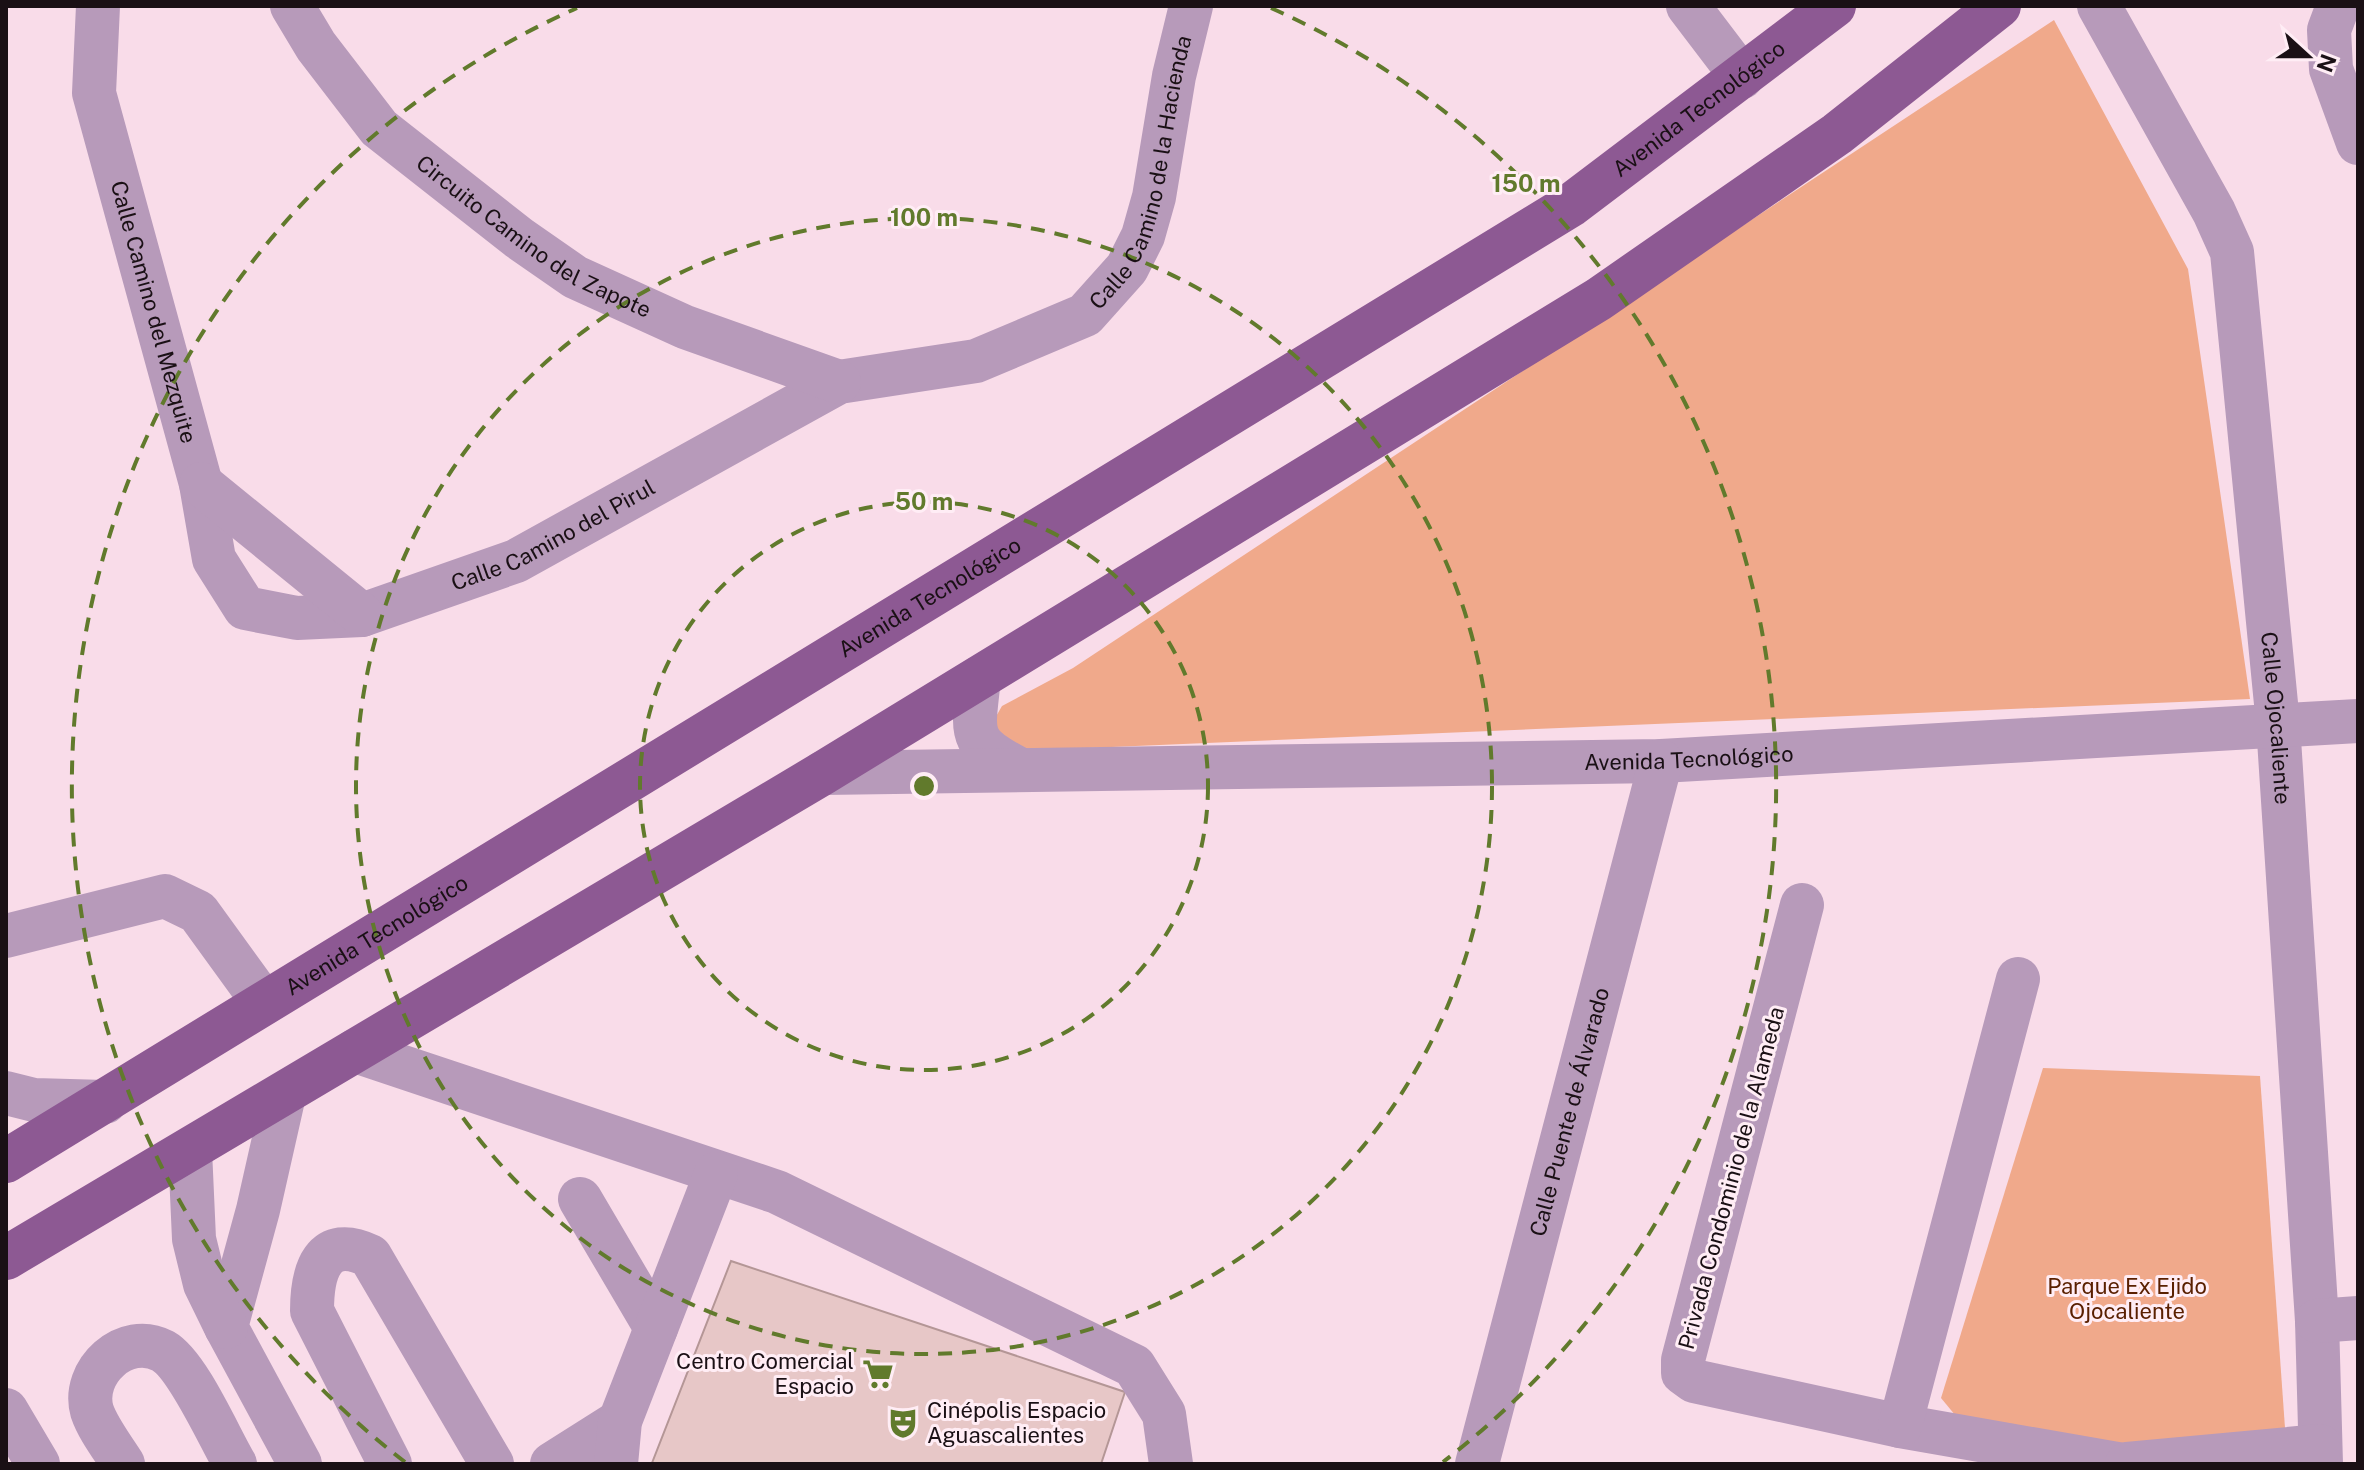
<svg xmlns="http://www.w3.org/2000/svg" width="2364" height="1470" font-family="'Public Sans',sans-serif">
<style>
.green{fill:#f0a98b}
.building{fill:#e7c7c7;stroke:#b49696;stroke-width:2}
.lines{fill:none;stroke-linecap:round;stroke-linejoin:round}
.minor{stroke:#b79aba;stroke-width:44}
.major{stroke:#8d5993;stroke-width:44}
.ring{fill:none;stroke:#617a2c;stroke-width:4;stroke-dasharray:14 10}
.labels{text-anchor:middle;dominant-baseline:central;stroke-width:6;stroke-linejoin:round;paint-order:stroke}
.street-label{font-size:22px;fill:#1a1015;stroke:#ffedf5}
.park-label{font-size:22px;fill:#5a2001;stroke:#ffedf5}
.poi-label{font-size:22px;fill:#1a1015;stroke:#ffedf5;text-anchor:end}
.centre{fill:#617a2c;stroke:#ffedf5;stroke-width:4}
.ring-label{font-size:24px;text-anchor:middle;font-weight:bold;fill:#617a2c;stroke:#ffedf5;stroke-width:6;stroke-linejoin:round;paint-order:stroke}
</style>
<rect width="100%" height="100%" fill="#f9dce9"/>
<g class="green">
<path d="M 2054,20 L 2188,269 L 2250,699 L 1017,751 L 990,727 L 1002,706 L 1073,668 Z"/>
<path d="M 2043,1068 L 2260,1076 L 2285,1428 L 2120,1450 L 1960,1421 L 1941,1398 Z"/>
</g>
<path class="building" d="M 731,1261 L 1125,1392 L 1101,1464 L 652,1463 Z"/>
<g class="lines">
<g class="minor">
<path id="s1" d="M 98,6 L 94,93 L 201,484 L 214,559 L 245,608 L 297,618 L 362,615 L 516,561 L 839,382 L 976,361 L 1085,315 L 1127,268 L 1143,236 L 1154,197 L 1174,76 L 1191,6"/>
<path id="s2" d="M 292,6 L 316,46 L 379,128 L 519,238 L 575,277 L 685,327 L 839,382"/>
<path d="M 1688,6 L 1742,77"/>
<path id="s3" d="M 2099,6 L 2214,212 L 2232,252 L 2278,724 L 2317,1321 L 2321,1464"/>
<path d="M 2338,6 L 2329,30 L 2331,69 L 2358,143"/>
<path d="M 201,484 L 362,615"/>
<path d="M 979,678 C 973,735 966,742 1021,770"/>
<path id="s4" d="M 823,773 L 1661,761 L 2358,721"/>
<path d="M 1802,905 L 1683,1360 L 1683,1373 L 1694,1381 L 1900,1426 L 2117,1464"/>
<path d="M 6,936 L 165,896 L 198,912 L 264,1003"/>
<path d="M 355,1051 L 777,1192 L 1134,1366 L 1164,1414 L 1171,1464"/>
<path d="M 6,1093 L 34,1100 L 105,1102"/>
<path d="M 284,1095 L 258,1210 L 226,1327 L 300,1464"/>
<path d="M 190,1150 L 194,1239 L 205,1284 L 226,1327"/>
<path d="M 580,1199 L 656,1328"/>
<path d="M 2317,1321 L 2358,1318"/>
<path d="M 6,1410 L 38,1464"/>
<path d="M 1900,1426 L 2018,979"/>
<path d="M 123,1464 C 113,1448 98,1429 92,1411 C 81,1372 125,1331 163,1351 C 188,1365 219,1437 235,1464"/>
<path d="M 390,1464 L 312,1311 C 312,1272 322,1233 370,1256 L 492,1464"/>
<path d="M 552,1464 L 620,1421"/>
<path d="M 616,1464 L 620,1421 L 716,1174"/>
<path id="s5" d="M 1477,1464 L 1661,761"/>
<path d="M 2127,1464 L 2320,1446"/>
</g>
<g class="major">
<path id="s6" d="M 6,1161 L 1571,205 L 1834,6"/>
<path d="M 6,1258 L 823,773 L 1599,299 L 1837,134 L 1999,6"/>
</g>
</g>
<g class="ring">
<circle cx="924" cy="786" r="284"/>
<circle cx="924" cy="786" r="568"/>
<path d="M405 1462A852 852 0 0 1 577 8M1271 8A852 852 0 0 1 1443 1462"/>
</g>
<defs>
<symbol id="supermarket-bare" viewBox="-9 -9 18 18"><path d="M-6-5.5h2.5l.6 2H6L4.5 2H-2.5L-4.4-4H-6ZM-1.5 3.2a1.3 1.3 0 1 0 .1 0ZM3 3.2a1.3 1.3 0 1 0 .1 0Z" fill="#617a2c" stroke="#ffedf5" stroke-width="2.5" paint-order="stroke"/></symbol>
<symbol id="theatre-bare" viewBox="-9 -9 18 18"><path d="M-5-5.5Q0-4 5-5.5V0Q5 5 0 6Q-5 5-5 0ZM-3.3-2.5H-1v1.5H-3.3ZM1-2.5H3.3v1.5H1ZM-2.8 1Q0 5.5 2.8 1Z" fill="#617a2c" stroke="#ffedf5" stroke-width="2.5" paint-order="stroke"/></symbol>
</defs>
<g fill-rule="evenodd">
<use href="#supermarket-bare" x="856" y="1352" width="44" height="44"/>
<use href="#theatre-bare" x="881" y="1401" width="44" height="44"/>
</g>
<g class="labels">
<g class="street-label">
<text stroke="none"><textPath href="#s6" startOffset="1994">Avenida Tecnológico</textPath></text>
<text stroke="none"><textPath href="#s1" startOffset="1692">Calle Camino de la Hacienda</textPath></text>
<text stroke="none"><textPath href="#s2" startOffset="340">Circuito Camino del Zapote</textPath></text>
<text stroke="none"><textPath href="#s1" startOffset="314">Calle Camino del Mezquite</textPath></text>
<text stroke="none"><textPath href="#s1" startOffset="952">Calle Camino del Pirul</textPath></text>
<text stroke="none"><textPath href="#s6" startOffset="1082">Avenida Tecnológico</textPath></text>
<text stroke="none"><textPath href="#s3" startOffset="748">Calle Ojocaliente</textPath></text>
<text stroke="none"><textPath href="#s4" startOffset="866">Avenida Tecnológico</textPath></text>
<text stroke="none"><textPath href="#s6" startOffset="434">Avenida Tecnológico</textPath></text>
<text stroke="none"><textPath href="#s5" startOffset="364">Calle Puente de Álvarado</textPath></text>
<text transform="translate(1731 1178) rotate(-75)">Privada Condominio de la Alameda</text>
</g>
<g class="park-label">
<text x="2127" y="1286">Parque Ex Ejido<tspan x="2127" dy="25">Ojocaliente</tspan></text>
</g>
<g class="poi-label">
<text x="854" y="1361">Centro Comercial<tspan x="854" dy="25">Espacio</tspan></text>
<text x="927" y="1410" text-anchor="start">Cinépolis Espacio<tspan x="927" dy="25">Aguascalientes</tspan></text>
</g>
</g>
<circle cx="924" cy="786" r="12" class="centre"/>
<g class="ring-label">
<text x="1526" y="192">150 m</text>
<text x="924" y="226">100 m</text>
<text x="924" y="510">50 m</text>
</g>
<rect width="2364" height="1470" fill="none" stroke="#1a1015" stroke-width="16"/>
<g transform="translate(2308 56) rotate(111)" stroke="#ffedf5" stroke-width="6" paint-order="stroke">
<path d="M0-6L14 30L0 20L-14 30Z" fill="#1a1015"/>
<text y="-12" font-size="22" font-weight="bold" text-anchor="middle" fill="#1a1015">N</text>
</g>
</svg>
